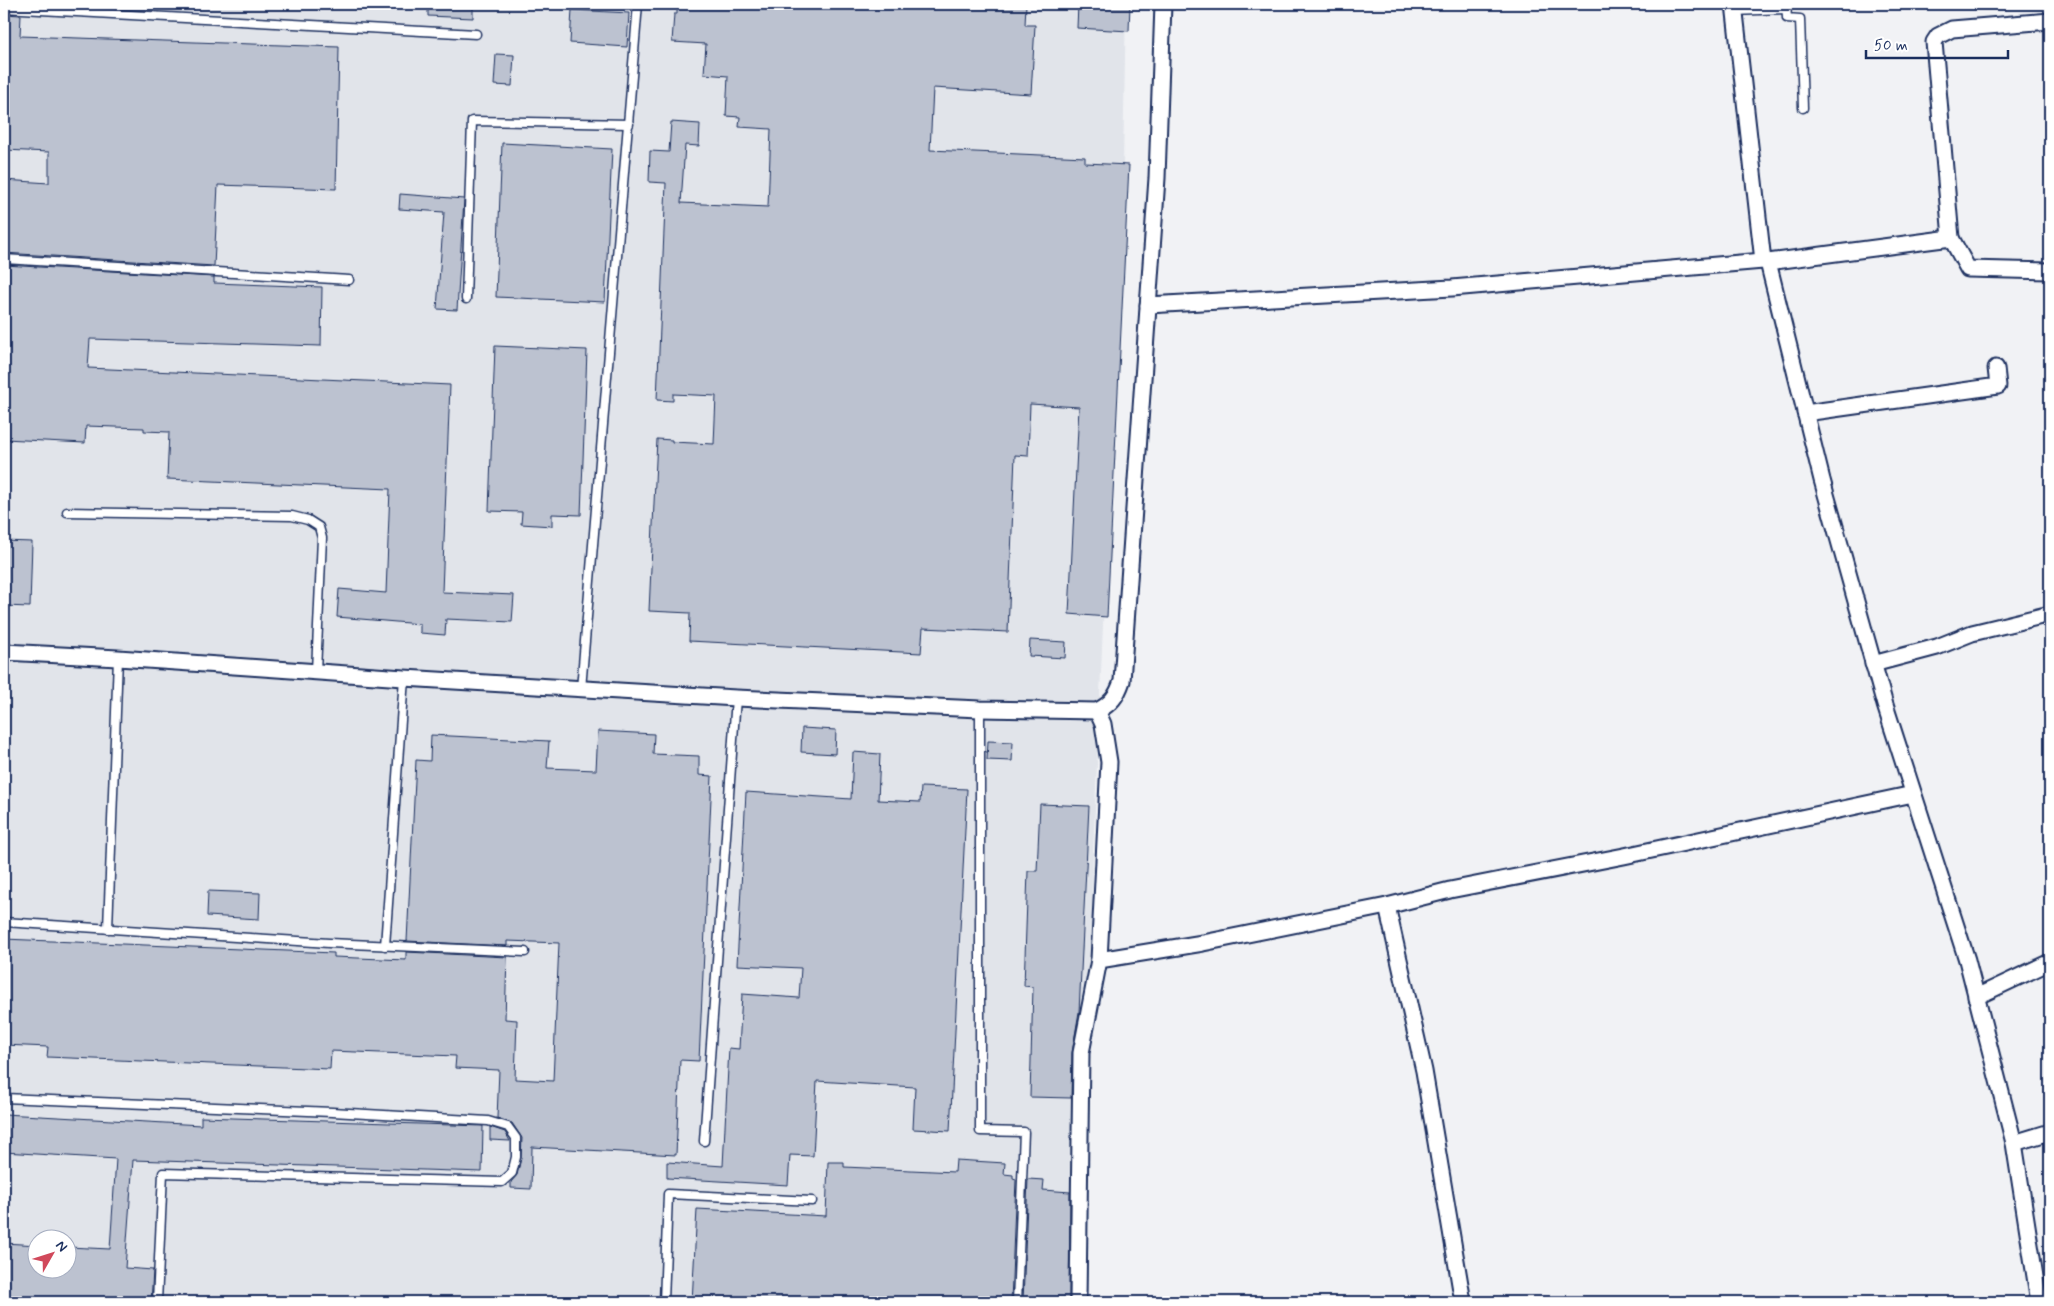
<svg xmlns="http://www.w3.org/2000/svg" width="2054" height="1306" font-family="Mynerve,sans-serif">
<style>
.built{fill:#e1e4ea;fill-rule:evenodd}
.building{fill:#bcc2d0;stroke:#1b2f5e}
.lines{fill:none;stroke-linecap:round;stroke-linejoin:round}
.lane-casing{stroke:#1b2f5e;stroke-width:11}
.street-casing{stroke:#1b2f5e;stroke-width:19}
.lane{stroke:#fff;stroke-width:8}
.street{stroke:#fff;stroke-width:15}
</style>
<rect width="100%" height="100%" fill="#f1f2f5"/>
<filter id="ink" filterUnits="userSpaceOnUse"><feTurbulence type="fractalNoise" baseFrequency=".02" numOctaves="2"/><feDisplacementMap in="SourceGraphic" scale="10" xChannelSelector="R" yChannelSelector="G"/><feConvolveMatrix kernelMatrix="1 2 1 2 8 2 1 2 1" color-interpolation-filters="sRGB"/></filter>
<g filter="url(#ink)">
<path class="built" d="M 4,4 L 1126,4 L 1123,165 L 1093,856 L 1084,1302 L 4,1302 ZM 38,1238 L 68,1238 L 68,1268 L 38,1268 Z"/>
<g class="building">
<path d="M 428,4 L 473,4 L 473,18 L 428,16 Z"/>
<path d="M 677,4 L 1026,4 L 1025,25 L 1035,25 L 1031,94 L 933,88 L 930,150 L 1085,157 L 1085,163 L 1129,165 L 1107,617 L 1069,614 L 1079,407 L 1030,404 L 1028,456 L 1015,455 L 1008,632 L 923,628 L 921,653 L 689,641 L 690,613 L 649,611 L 657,439 L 672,440 L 672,442 L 714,444 L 716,396 L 673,394 L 673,401 L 657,400 L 666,183 L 649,182 L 650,151 L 669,152 L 671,122 L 700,124 L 699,146 L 685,145 L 681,203 L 768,207 L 771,129 L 739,127 L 740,117 L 726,116 L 728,76 L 704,74 L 706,44 L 672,42 L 674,14 L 677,14 Z"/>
<path d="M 1078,4 L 1130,4 L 1129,31 L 1077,28 Z"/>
<path d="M 572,10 L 629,13 L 627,47 L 570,43 Z"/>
<path d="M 4,14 L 21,15 L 20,36 L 339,47 L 336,189 L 218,185 L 214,266 L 4,253 L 4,180 L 49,183 L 49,152 L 4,150 Z"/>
<path d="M 496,54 L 514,55 L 512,86 L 494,85 Z"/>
<path d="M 502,143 L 612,149 L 605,302 L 496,297 Z"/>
<path d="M 400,194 L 464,199 L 457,310 L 437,309 L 444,212 L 399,209 Z"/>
<path d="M 4,265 L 214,277 L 214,283 L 322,287 L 321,346 L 90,339 L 88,368 L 450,385 L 442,592 L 514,595 L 512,622 L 446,619 L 445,635 L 420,633 L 420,624 L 337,617 L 339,589 L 386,593 L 390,489 L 167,479 L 169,432 L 144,431 L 144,428 L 86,426 L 85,443 L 4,439 Z"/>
<path d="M 495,346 L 587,350 L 581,515 L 552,514 L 552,526 L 521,524 L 522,512 L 489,511 Z"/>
<path d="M 4,541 L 32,542 L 30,607 L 4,606 Z"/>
<path d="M 1030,640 L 1066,642 L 1065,658 L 1029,656 Z"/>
<path d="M 802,728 L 836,730 L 835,754 L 801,752 Z"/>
<path d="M 598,731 L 654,734 L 653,754 L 699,756 L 699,775 L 712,776 L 699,1061 L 680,1060 L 676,1155 L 532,1147 L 531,1189 L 511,1188 L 511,1182 L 517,1175 L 521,1158 L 522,1138 L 512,1123 L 497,1118 L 499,1070 L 455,1068 L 456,1056 L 331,1051 L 330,1069 L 47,1057 L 48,1047 L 4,1045 L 4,939 L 334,953 L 334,957 L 406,960 L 406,952 L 507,957 L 505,1019 L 517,1020 L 515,1079 L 553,1081 L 559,943 L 507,941 L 507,946 L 407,941 L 416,760 L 430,761 L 431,735 L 549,741 L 547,768 L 596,770 Z"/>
<path d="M 988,741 L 1013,742 L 1012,761 L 987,760 Z"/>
<path d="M 853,752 L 880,754 L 878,800 L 920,802 L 921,787 L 967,789 L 950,1131 L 913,1129 L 915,1087 L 817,1081 L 813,1156 L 790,1155 L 788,1185 L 667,1178 L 667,1162 L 723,1166 L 729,1048 L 739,1049 L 742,994 L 799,998 L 801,968 L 737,965 L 746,792 L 851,799 Z"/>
<path d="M 1040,804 L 1089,806 L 1079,1012 L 1072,1053 L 1071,1098 L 1030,1097 L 1033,987 L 1024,986 L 1028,871 L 1037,871 Z"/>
<path d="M 208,891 L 260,893 L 259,919 L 207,916 Z"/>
<path d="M 4,1114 L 201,1125 L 201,1117 L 483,1126 L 482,1172 L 133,1160 L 125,1268 L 153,1270 L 151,1302 L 4,1302 L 4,1243 L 38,1245 L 38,1268 L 68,1268 L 68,1247 L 110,1249 L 116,1159 L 4,1152 Z"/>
<path d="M 490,1127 L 505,1132 L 510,1141 L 490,1140 Z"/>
<path d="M 956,1160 L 1005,1163 L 1004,1174 L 1013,1175 L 1013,1178 L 1016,1179 L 1011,1302 L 692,1302 L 697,1209 L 826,1216 L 828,1162 L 844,1162 L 844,1167 L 955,1172 Z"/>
<path d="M 1028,1179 L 1044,1180 L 1043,1190 L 1070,1192 L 1069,1302 L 1023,1302 Z"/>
</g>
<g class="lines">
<defs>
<g id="lane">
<path d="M 1786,4 L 1787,18 L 1800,19 L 1803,108"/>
<path d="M 4,8 L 476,34"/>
<path d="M 1734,11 L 1787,9"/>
<path d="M 4,259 L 349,280"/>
<path d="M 466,299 L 472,121 L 629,124"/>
<path d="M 67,512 L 292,516 L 308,520 L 319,527 L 322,538 L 316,671"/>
<path d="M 581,689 L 638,4"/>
<path d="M 980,709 L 980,1131 L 1024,1132 L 1017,1302"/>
<path d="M 4,922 L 329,943 L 525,952"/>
<path d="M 108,929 L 118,658"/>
<path d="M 385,946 L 404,678"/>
<path d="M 4,1098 L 332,1112 L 488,1121 L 508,1127 L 516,1138 L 516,1157 L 512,1173 L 502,1182 L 163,1173 L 157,1302"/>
<path d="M 704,1141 L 736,698"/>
<path d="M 664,1302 L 668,1194 L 812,1201"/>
</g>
<g id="street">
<path d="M 1734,4 L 1763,261 L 1768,262 L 1822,480 L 1885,705 L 1967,960 L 2014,1143 L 2039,1302"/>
<path d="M 1951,238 L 1934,42 L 1938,36 L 1952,29 L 2050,21"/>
<path d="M 1768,262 L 1951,238 L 1968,269 L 2050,271"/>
<path d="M 1148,305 L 1452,288 L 1763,261"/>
<path d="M 1805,413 L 1998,386 L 1996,368"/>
<path d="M 4,652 L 118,658 L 404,678 L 736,698 L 980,709 L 1097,711 C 1111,704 1117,696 1122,681 L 1157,178 L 1163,4"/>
<path d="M 1873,664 L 1937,647 L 1972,633 L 2050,614"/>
<path d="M 1097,711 L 1103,724 L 1109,762 L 1099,960"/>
<path d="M 1387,906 L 1424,1071 L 1463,1302"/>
<path d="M 1976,997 L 2050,962"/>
<path d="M 2014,1143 L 2050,1132"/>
<path d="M 1078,1302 L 1081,1053 L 1099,960 L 1203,943 L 1387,906 L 1450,890 L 1624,856 L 1913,794"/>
</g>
</defs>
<use href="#lane" class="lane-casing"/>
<use href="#street" class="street-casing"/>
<use href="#lane" class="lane"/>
<use href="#street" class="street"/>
</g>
</g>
<rect width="2054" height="1306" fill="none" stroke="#fff" stroke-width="20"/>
<rect x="10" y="10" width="2034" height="1286" fill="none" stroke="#1b2f5e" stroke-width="2" filter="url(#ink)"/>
<g transform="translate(52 1254) rotate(51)"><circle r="24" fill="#ffffff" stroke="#a4acbf"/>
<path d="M0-4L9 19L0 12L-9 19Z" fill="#d1495b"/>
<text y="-8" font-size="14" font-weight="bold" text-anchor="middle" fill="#1b2f5e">N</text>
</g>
<path d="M1866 50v8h142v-8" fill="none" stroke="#1b2f5e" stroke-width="2.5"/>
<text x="1874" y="50" font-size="15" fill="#1b2f5e" stroke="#ffffff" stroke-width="4" paint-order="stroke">50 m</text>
</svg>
